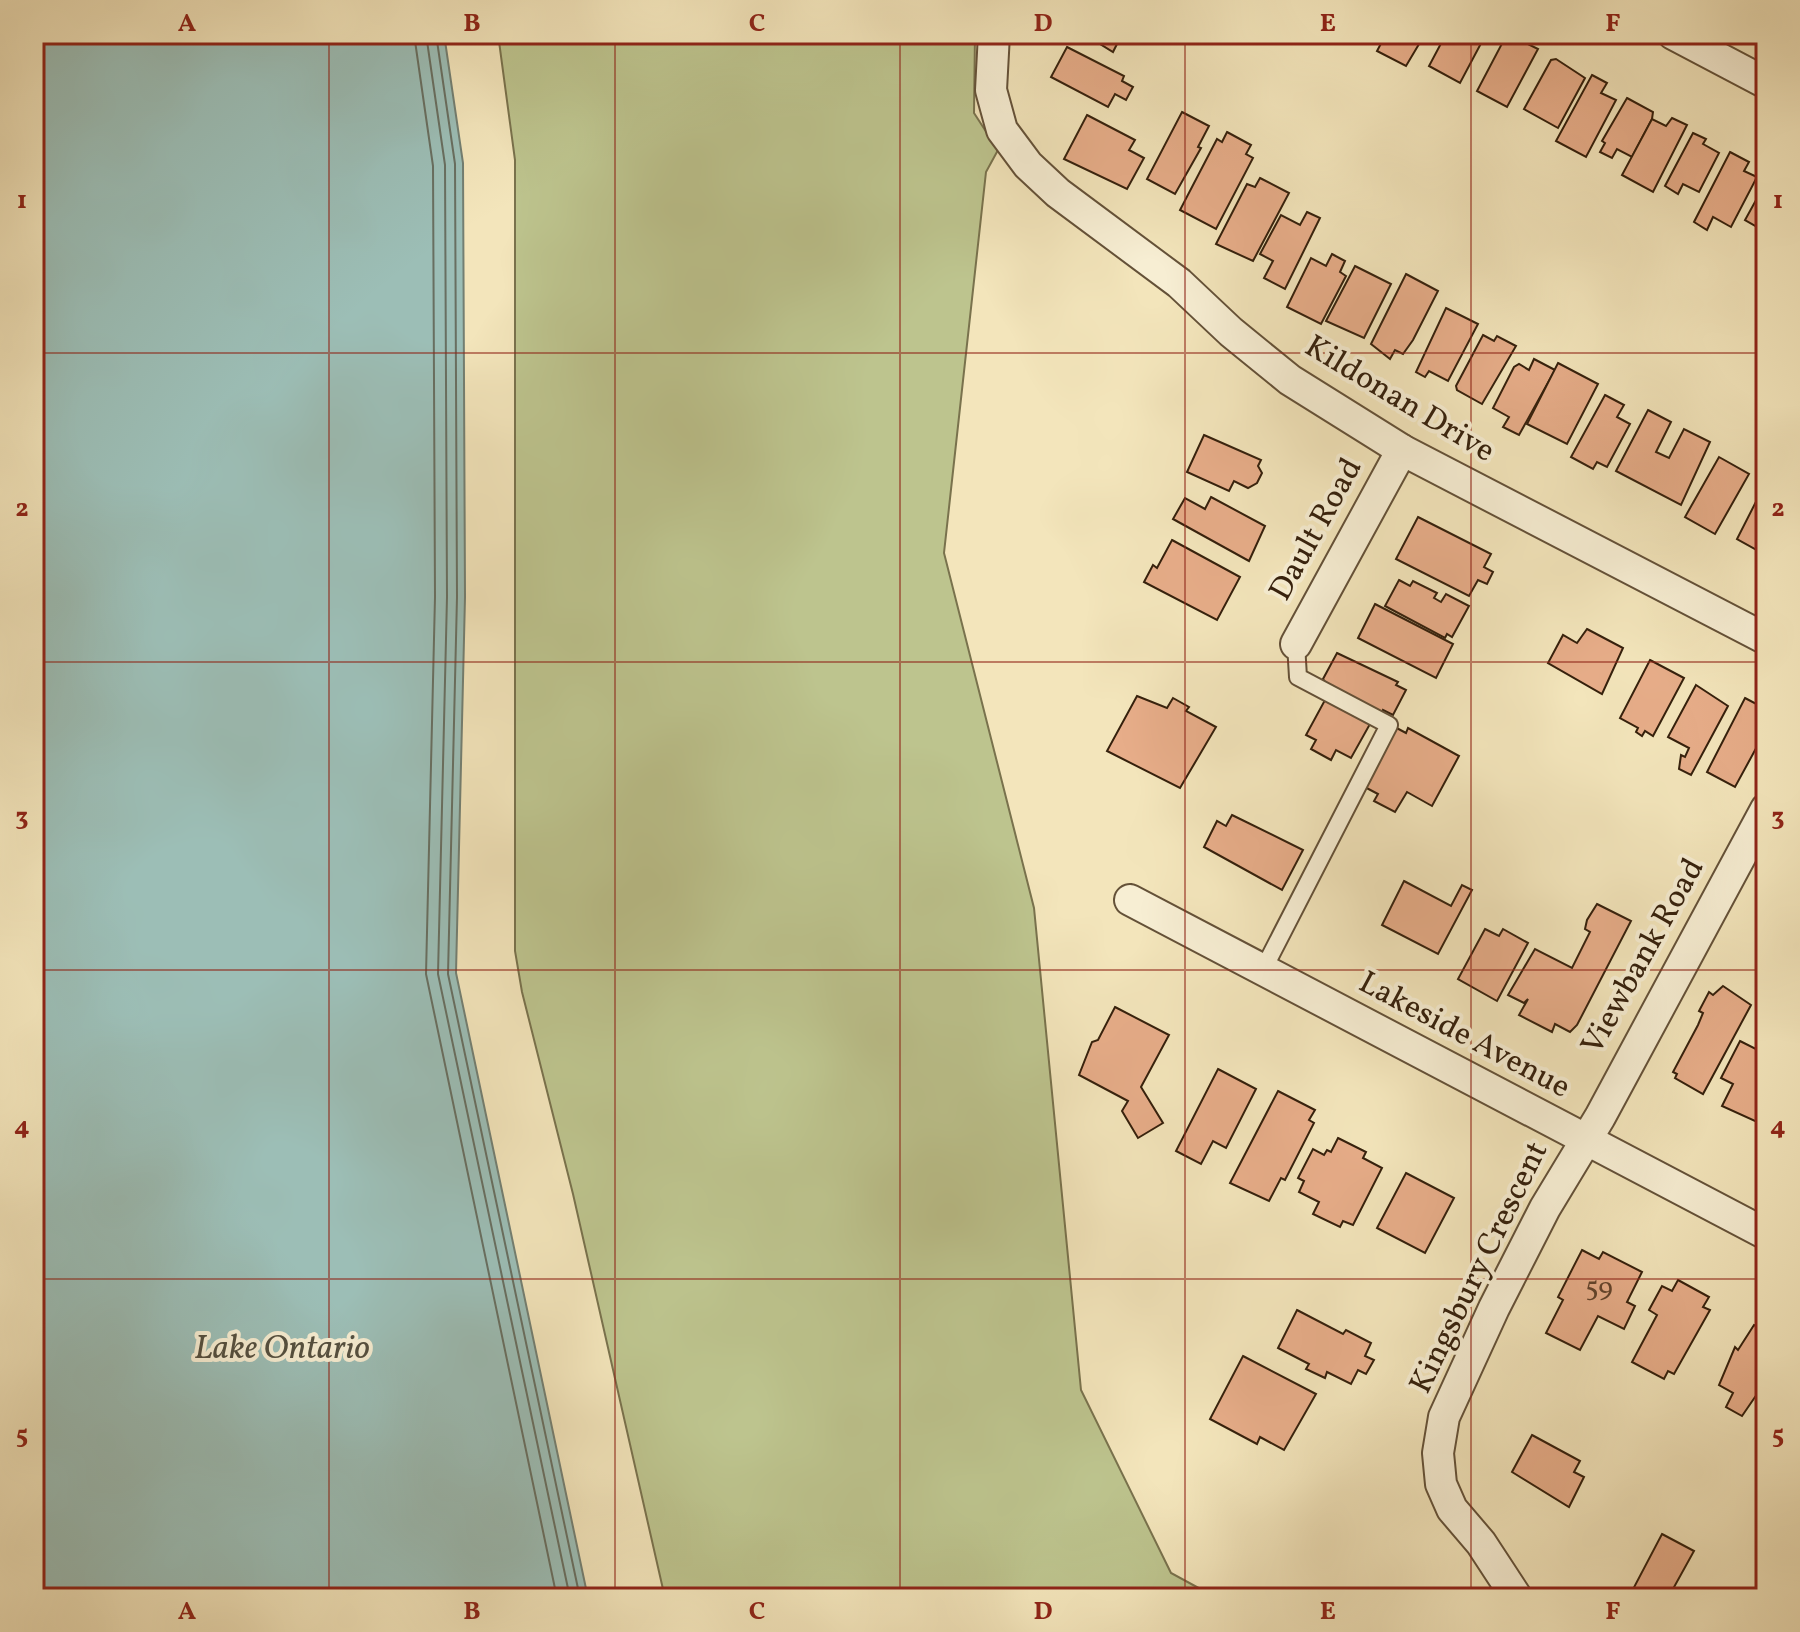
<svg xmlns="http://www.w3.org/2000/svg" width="1800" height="1632" font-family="Vollkorn,serif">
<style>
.green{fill:#bdc48e;stroke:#79724d;stroke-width:2}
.water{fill:#9cbeb6;stroke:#737f72;stroke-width:2}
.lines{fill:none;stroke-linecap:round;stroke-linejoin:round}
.shore{stroke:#686f61;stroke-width:2}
.building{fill:#e7ad89;stroke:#35200c;stroke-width:2}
.service-casing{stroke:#645138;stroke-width:20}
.minor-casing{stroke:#645138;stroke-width:34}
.service{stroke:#f7eed3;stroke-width:16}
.minor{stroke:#f7eed3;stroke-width:30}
.grid{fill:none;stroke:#8f2418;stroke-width:2;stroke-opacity:0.55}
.labels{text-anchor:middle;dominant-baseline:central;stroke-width:8;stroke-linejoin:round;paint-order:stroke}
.number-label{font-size:28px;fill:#62432b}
.street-label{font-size:32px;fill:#35200c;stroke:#f7eed3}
.water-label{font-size:34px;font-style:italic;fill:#544f3f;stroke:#f7eed3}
.neatline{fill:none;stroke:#8f2418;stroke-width:3}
.grid-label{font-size:26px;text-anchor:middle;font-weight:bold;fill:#8f2418}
</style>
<rect width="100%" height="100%" fill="#f3e5bb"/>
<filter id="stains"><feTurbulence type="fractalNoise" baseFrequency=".0025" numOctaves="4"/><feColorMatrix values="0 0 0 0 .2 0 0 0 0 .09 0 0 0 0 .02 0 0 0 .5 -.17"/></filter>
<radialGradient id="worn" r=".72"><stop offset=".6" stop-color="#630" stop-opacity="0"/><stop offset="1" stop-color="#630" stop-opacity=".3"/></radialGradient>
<path class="green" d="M 498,34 L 975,34 L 974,113 L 998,150 L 986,172 L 944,553 L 1034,908 L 1081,1390 L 1171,1573 L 1217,1598 L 665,1598 L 573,1194 L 522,992 L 515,951 L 515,160 Z"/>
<path class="water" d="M 34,34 L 444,34 L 463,163 L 465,597 L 456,973 L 588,1598 L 34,1598 Z"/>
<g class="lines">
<g class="shore">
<path d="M 414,34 L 433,166 L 435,597 L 426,974 L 557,1598"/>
<path d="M 426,34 L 445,165 L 447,597 L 438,974 L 570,1598"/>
<path d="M 436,34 L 455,164 L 457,597 L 448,974 L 580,1598"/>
</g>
</g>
<g class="building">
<path d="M 1084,34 L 1122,34 L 1113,52 Z"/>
<path d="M 1386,34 L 1425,34 L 1406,66 L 1377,51 Z"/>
<path d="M 1446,34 L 1486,34 L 1460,83 L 1429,66 Z"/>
<path d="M 1507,34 L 1538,49 L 1507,107 L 1477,91 Z"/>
<path d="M 1067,47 L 1124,76 L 1122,81 L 1133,87 L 1126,100 L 1115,94 L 1108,107 L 1051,77 Z"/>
<path d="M 1556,59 L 1585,78 L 1558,128 L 1524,109 L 1551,60 Z"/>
<path d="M 1592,75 L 1607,83 L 1601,93 L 1616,100 L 1586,157 L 1556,141 Z"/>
<path d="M 1627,98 L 1653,112 L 1652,119 L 1632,157 L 1617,149 L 1612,158 L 1600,152 L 1605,143 L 1602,141 Z"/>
<path d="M 1182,112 L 1209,126 L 1198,147 L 1201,148 L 1175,194 L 1147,179 Z"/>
<path d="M 1087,115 L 1135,140 L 1129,150 L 1144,158 L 1127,189 L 1064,159 Z"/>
<path d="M 1672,118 L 1687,125 L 1653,192 L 1622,175 L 1652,119 L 1666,126 Z"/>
<path d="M 1227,132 L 1251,145 L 1246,154 L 1253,158 L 1216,229 L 1180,210 L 1217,139 L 1222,142 Z"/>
<path d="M 1693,133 L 1706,139 L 1703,144 L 1719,153 L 1699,192 L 1683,184 L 1678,194 L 1665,186 Z"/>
<path d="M 1730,152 L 1749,162 L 1744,171 L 1757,177 L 1731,227 L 1713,217 L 1707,230 L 1694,222 Z"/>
<path d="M 1260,178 L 1289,193 L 1253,261 L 1216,244 L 1247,184 L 1255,187 Z"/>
<path d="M 1766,182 L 1766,232 L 1745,220 Z"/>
<path d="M 1307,212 L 1320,218 L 1285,289 L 1264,278 L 1273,261 L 1260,254 L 1281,215 L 1300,225 Z"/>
<path d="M 1332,254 L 1345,261 L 1340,272 L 1346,276 L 1321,324 L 1287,307 L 1311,258 L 1326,266 Z"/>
<path d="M 1355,266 L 1391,284 L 1364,338 L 1326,321 Z"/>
<path d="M 1406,274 L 1438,291 L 1413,340 L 1403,354 L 1395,350 L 1390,359 L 1371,344 Z"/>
<path d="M 1446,308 L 1478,324 L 1448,381 L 1429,371 L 1425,377 L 1416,372 Z"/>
<path d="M 1483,335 L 1494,341 L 1497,336 L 1516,346 L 1482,404 L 1457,390 L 1456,386 Z"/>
<path d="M 1534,359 L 1555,370 L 1519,435 L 1503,427 L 1509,417 L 1493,408 L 1514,367 L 1519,364 L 1529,370 Z"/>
<path d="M 1558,363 L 1598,384 L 1567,444 L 1527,424 Z"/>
<path d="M 1605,395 L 1624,405 L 1617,417 L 1630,424 L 1607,467 L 1597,462 L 1593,469 L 1571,457 Z"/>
<path d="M 1648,410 L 1671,422 L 1656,452 L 1669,458 L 1684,429 L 1710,442 L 1681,505 L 1616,471 Z"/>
<path d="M 1204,435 L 1261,460 L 1258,466 L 1262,473 L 1257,483 L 1248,488 L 1234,481 L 1229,491 L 1187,472 Z"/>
<path d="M 1719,457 L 1749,474 L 1715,534 L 1685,517 Z"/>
<path d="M 1765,484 L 1766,549 L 1764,554 L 1737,539 Z"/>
<path d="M 1211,497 L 1265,526 L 1249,561 L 1173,519 L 1185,498 L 1205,509 Z"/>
<path d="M 1418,517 L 1491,554 L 1484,567 L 1493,572 L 1487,584 L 1478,580 L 1469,596 L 1396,559 Z"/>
<path d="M 1172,540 L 1240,577 L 1217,620 L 1144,582 L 1153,565 L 1157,568 Z"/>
<path d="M 1399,580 L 1410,586 L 1413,581 L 1437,593 L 1434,598 L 1441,602 L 1446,594 L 1469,606 L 1452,637 L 1447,634 L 1445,638 L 1385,606 Z"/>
<path d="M 1375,604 L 1453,644 L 1436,678 L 1358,638 Z"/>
<path d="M 1587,629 L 1623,648 L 1602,694 L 1548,663 L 1563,635 L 1577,643 Z"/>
<path d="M 1337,653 L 1398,682 L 1396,685 L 1406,690 L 1393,715 L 1383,710 L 1382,713 L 1328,686 L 1323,679 Z"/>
<path d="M 1650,660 L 1684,678 L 1653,736 L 1645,731 L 1642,736 L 1636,732 L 1638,728 L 1620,718 Z"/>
<path d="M 1696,685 L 1728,706 L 1691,775 L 1679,769 L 1681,755 L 1685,757 L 1689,748 L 1668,737 Z"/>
<path d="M 1137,696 L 1167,708 L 1173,698 L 1189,707 L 1186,711 L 1216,727 L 1180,788 L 1107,751 Z"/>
<path d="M 1745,698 L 1766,709 L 1766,730 L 1735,787 L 1707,772 Z"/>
<path d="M 1325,700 L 1370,724 L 1351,758 L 1336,750 L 1331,760 L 1311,749 L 1316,740 L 1306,735 Z"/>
<path d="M 1391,725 L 1406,733 L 1408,728 L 1459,756 L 1432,806 L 1407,792 L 1395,812 L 1374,801 L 1378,794 L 1359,784 Z"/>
<path d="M 1232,815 L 1303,850 L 1282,890 L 1204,847 L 1217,821 L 1226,826 Z"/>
<path d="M 1404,881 L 1451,906 L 1462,885 L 1472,890 L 1438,954 L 1382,925 Z"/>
<path d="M 1597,904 L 1631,921 L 1577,1025 L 1570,1032 L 1555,1024 L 1552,1032 L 1519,1015 L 1528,999 L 1524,1003 L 1508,995 L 1535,949 L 1572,968 L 1590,932 L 1585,929 L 1587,920 Z"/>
<path d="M 1485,929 L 1499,936 L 1503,929 L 1528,943 L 1497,1001 L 1458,979 Z"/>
<path d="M 1723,986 L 1751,1005 L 1703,1094 L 1675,1078 L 1677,1074 L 1673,1072 L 1698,1025 L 1703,1013 L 1699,1011 L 1709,992 L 1713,995 Z"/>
<path d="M 1115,1007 L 1169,1035 L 1141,1087 L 1163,1123 L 1138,1138 L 1122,1111 L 1128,1101 L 1079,1075 L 1092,1042 L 1098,1040 Z"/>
<path d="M 1740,1041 L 1766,1054 L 1766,1126 L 1722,1106 L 1733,1084 L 1721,1078 Z"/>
<path d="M 1218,1069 L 1256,1089 L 1226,1148 L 1213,1141 L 1201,1164 L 1176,1151 Z"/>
<path d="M 1278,1091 L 1315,1110 L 1309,1120 L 1314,1123 L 1285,1180 L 1281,1178 L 1269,1201 L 1230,1183 Z"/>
<path d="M 1338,1138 L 1366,1152 L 1363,1158 L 1382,1168 L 1353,1225 L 1343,1221 L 1340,1227 L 1313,1214 L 1319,1202 L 1299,1192 L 1304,1181 L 1298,1178 L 1313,1149 L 1324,1155 L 1327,1150 L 1331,1152 Z"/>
<path d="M 1406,1173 L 1454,1198 L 1425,1253 L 1377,1228 Z"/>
<path d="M 1582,1250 L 1599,1259 L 1603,1252 L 1642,1272 L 1627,1302 L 1635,1306 L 1624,1329 L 1598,1316 L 1580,1350 L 1546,1333 L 1563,1300 L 1558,1297 Z"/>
<path d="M 1678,1280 L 1709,1297 L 1703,1307 L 1710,1310 L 1674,1374 L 1668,1371 L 1664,1379 L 1632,1362 L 1657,1315 L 1649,1310 L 1662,1286 L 1672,1291 Z"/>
<path d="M 1297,1310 L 1343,1334 L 1346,1330 L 1371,1343 L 1365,1356 L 1374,1360 L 1366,1374 L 1358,1370 L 1351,1384 L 1327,1372 L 1325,1378 L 1306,1369 L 1309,1364 L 1278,1348 Z"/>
<path d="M 1754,1325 L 1766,1331 L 1766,1381 L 1742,1416 L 1726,1407 L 1733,1393 L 1719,1385 L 1735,1347 L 1738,1350 Z"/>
<path d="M 1243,1356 L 1316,1394 L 1284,1450 L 1260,1437 L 1257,1444 L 1210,1419 Z"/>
<path d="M 1532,1435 L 1580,1461 L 1574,1472 L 1584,1477 L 1569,1507 L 1512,1472 Z"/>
<path d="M 1662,1534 L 1694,1551 L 1668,1598 L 1640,1598 L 1631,1593 Z"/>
</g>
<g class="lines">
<defs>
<path id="service" d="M 1262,972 L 1389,725 L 1298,677 L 1296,644"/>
<g id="minor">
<path d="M 994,34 L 991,90 L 1002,130 L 1028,165 L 1058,193 L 1179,283 L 1231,332 L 1290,380 L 1402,450 L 1766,639"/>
<path d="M 1673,34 L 1766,83"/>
<path d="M 1296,644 L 1402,450"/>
<path d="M 1130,900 L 1766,1234"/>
<path d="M 1517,1598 L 1481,1543 L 1452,1509 L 1441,1484 L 1438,1453 L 1444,1417 L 1494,1308 L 1545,1208 L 1600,1117 L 1766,809"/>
</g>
</defs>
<use href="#service" class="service-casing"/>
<use href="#minor" class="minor-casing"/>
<use href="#service" class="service"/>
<use href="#minor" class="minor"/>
</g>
<path class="grid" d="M 329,34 L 329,1598M 615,34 L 615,1598M 900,34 L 900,1598M 1185,34 L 1185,1598M 1471,34 L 1471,1598M 34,353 L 1766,353M 34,662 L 1766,662M 34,970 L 1766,970M 34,1279 L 1766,1279"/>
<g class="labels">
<g class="number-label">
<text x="1599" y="1288">59</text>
</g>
<g class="street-label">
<text transform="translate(1399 400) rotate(31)">Kildonan Drive</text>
<text transform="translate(1317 530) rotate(-61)">Dault Road</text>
<text transform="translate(1644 957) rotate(-61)">Viewbank Road</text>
<text transform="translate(1464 1036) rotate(28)">Lakeside Avenue</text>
<text transform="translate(1480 1268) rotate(-64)">Kingsbury Crescent</text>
</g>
<g class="water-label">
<text x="282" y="1349">Lake Ontario</text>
</g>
</g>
<rect width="1800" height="1632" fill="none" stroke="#f3e5bb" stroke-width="88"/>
<rect x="44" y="44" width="1712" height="1544" class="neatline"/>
<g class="grid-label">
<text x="187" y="31">A</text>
<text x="472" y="31">B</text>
<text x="757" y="31">C</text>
<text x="1043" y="31">D</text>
<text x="1328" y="31">E</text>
<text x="1613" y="31">F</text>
<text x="22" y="208">1</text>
<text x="1778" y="208">1</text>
<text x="22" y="516">2</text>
<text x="1778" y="516">2</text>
<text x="22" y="825">3</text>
<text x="1778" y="825">3</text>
<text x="22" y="1134">4</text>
<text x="1778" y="1134">4</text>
<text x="22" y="1443">5</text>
<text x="1778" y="1443">5</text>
<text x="187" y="1619">A</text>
<text x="472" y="1619">B</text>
<text x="757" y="1619">C</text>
<text x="1043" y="1619">D</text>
<text x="1328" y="1619">E</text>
<text x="1613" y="1619">F</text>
</g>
<rect width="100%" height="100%" filter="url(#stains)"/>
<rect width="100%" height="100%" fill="url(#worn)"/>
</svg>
